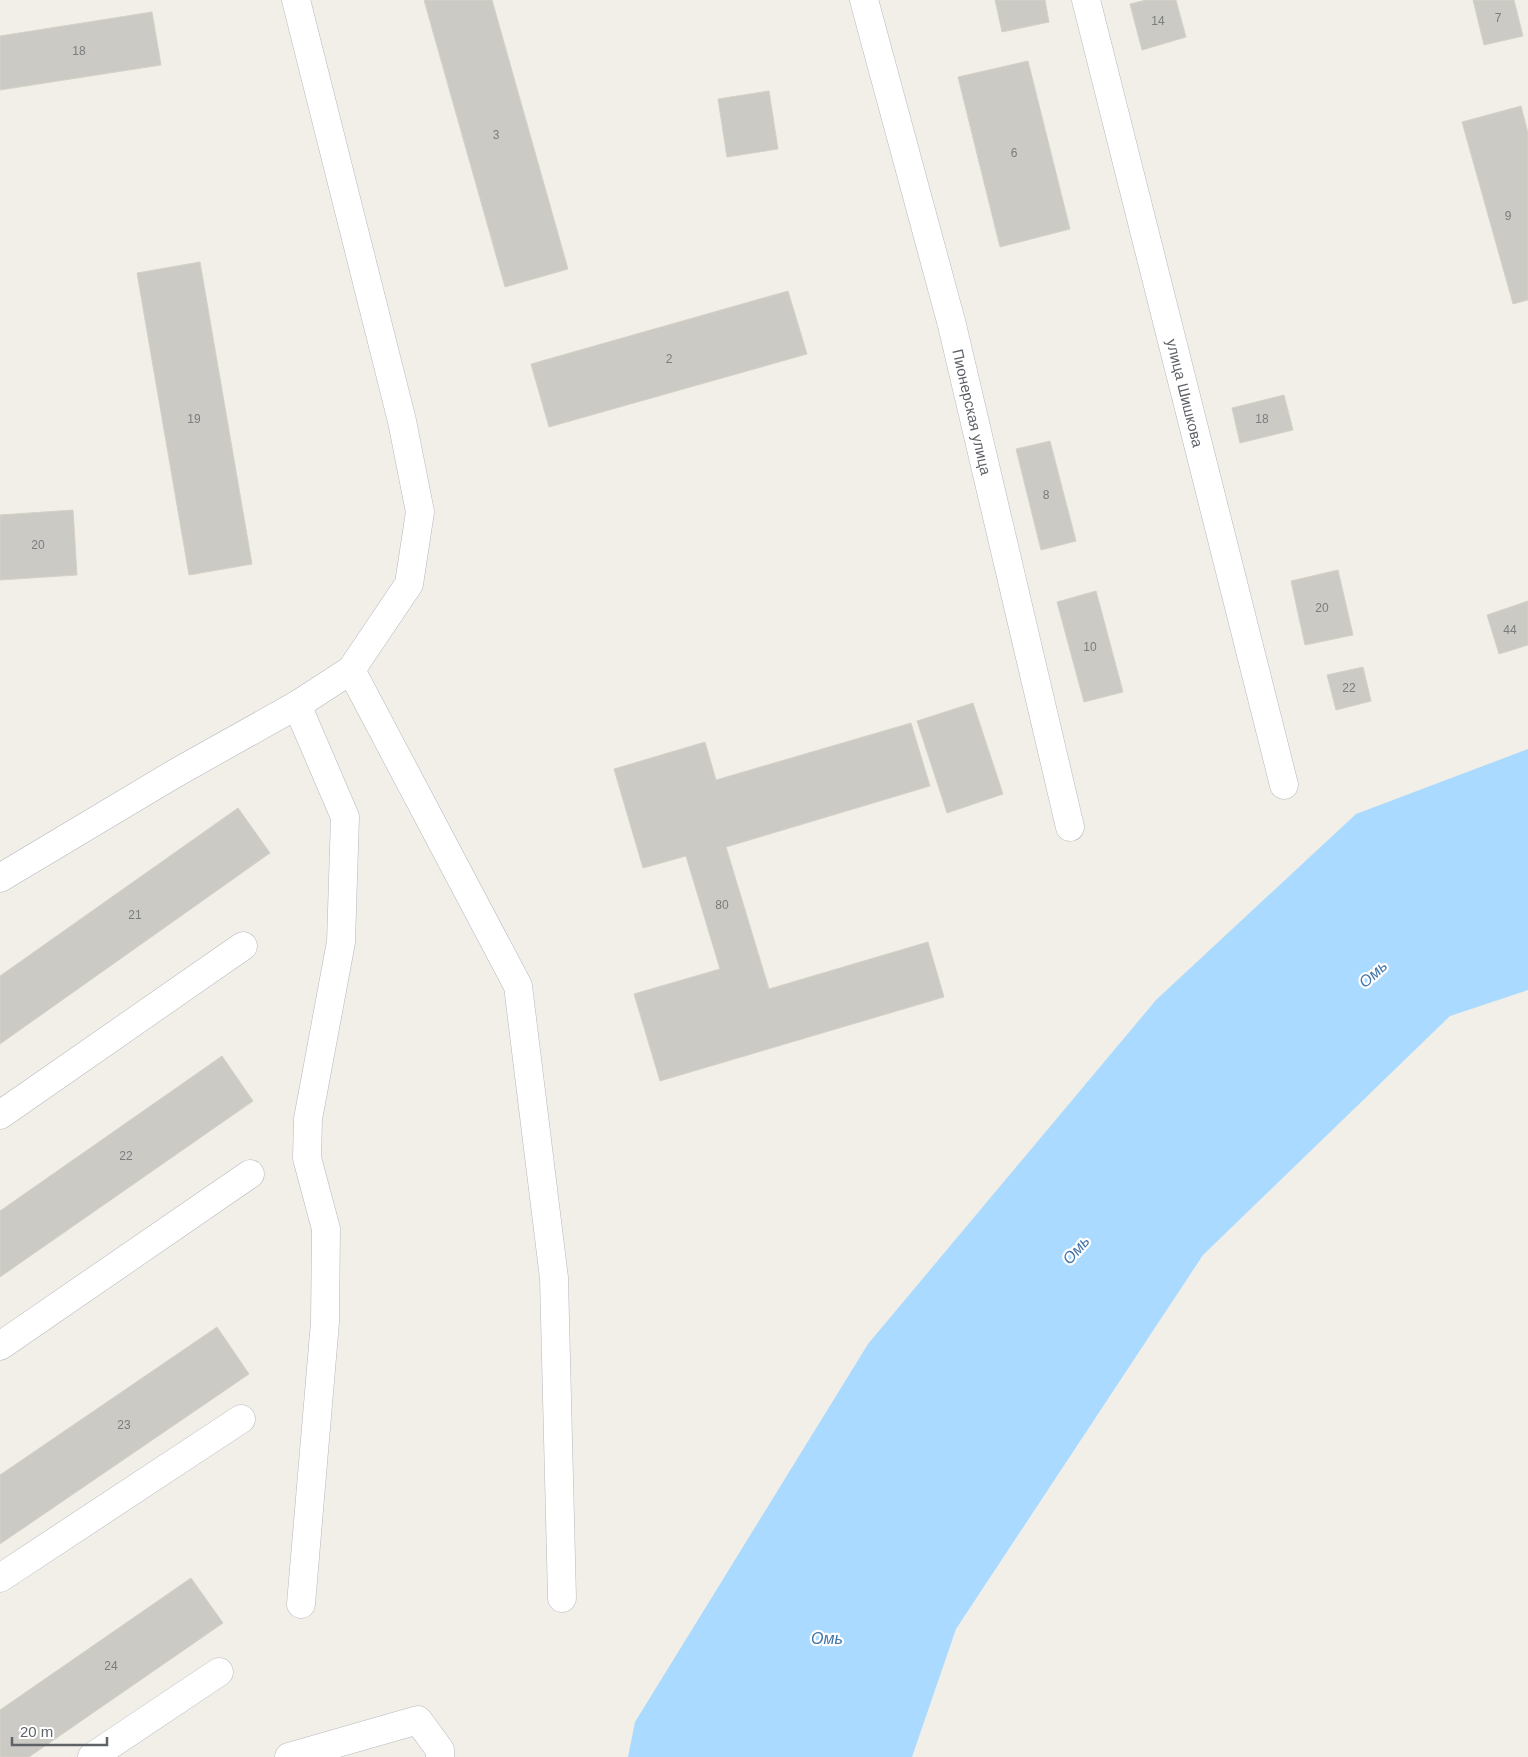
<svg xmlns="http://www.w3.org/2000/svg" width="1528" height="1757" font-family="Arial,sans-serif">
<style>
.water{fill:#aadaff}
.building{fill:#cccac5;stroke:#d6d1c6}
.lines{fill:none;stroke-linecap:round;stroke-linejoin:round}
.minor-casing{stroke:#b5b8bc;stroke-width:29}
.minor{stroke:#fff;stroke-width:28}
.labels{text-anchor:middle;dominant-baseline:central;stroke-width:4.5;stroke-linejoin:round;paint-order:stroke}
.number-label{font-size:12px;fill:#7a7d7f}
.street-label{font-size:15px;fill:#5f6368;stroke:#fff}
.water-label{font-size:16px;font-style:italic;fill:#4174aa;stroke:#fff}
</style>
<rect width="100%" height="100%" fill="#f1efe8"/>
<path class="water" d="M 1528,749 L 1528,990 L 1450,1016 L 1203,1255 L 956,1629 L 912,1757 L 628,1757 L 635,1722 L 868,1344 L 1156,1000 L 1356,814 Z"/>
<g class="building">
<path d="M 424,0 L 492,0 L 568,269 L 505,287 Z"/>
<path d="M 995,0 L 1045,0 L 1049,22 L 1002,32 Z"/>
<path d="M 1146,0 L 1176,0 L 1186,37 L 1142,50 L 1130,4 Z"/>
<path d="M 1473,0 L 1514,0 L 1523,36 L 1484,45 Z"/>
<path d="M 152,12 L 161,65 L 0,90 L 0,36 Z"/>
<path d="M 1028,61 L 1070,229 L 1000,247 L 958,77 Z"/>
<path d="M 769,91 L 778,149 L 727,157 L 718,99 Z"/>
<path d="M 1521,106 L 1528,133 L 1528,300 L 1513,304 L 1462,122 Z"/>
<path d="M 200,262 L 252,564 L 189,575 L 137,273 Z"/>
<path d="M 788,291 L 807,354 L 549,427 L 531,364 Z"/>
<path d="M 1284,395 L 1293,430 L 1240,443 L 1232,408 Z"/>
<path d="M 1050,441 L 1076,541 L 1041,550 L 1016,449 Z"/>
<path d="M 73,510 L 77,575 L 0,580 L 0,515 Z"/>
<path d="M 1338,570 L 1353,635 L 1305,645 L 1291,581 Z"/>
<path d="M 1096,591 L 1123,692 L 1084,702 L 1057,602 Z"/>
<path d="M 1528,601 L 1528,645 L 1499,654 L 1487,615 Z"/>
<path d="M 1363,667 L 1371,701 L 1336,710 L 1327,675 Z"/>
<path d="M 973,703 L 1003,794 L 947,813 L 917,721 Z"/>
<path d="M 911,723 L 930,786 L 726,847 L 769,989 L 928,942 L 944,997 L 660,1081 L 634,994 L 720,969 L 686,856 L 643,868 L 614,769 L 705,742 L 716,780 Z"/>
<path d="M 238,808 L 270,853 L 0,1044 L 0,976 Z"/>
<path d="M 222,1056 L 253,1101 L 0,1277 L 0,1211 Z"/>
<path d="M 217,1327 L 249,1374 L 0,1544 L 0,1475 Z"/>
<path d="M 191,1578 L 223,1623 L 29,1757 L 0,1757 L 0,1710 Z"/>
</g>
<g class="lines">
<defs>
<g id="minor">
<path d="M 864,0 L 952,325 L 1070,827"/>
<path d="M 1086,0 L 1284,785"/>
<path d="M 351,670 L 518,986 L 554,1278 L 562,1598"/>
<path d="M 297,705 L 345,817 L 341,942 L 308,1119 L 307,1158 L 326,1229 L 325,1322 L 301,1604"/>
<path d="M 0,878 L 174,774 L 297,705 L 351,670 L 409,584 L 420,512 L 402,421 L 296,0"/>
<path d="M 0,1115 L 243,946"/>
<path d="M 0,1346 L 250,1174"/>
<path d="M 0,1578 L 241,1419"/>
<path d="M 92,1757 L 219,1672"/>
<path d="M 289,1757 L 418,1720 L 440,1750 L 440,1757"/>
</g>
</defs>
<use href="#minor" class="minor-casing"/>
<use href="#minor" class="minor"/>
</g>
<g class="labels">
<g class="number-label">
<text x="1498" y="18">7</text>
<text x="1158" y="21">14</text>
<text x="79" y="51">18</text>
<text x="496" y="135">3</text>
<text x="1014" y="153">6</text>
<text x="1508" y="216">9</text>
<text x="669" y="359">2</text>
<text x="194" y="419">19</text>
<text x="1262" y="419">18</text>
<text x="1046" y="495">8</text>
<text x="38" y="545">20</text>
<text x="1322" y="608">20</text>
<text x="1510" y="630">44</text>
<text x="1090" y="647">10</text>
<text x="1349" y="688">22</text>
<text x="722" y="905">80</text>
<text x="135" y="915">21</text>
<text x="126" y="1156">22</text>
<text x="124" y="1425">23</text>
<text x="111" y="1666">24</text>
</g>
<g class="street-label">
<text transform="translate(1185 393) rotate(76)">улица Шишкова</text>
<text transform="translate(972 412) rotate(77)">Пионерская улица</text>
</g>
<g class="water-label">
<text transform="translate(1373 974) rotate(-43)">Омь</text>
<text transform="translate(1076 1250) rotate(-49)">Омь</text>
<text x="827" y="1638">Омь</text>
</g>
</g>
<path d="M12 1737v8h95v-8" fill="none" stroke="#5f6368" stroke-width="2.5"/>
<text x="20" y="1737" font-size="15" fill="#5f6368" stroke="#ffffff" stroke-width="4" paint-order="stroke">20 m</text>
</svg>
